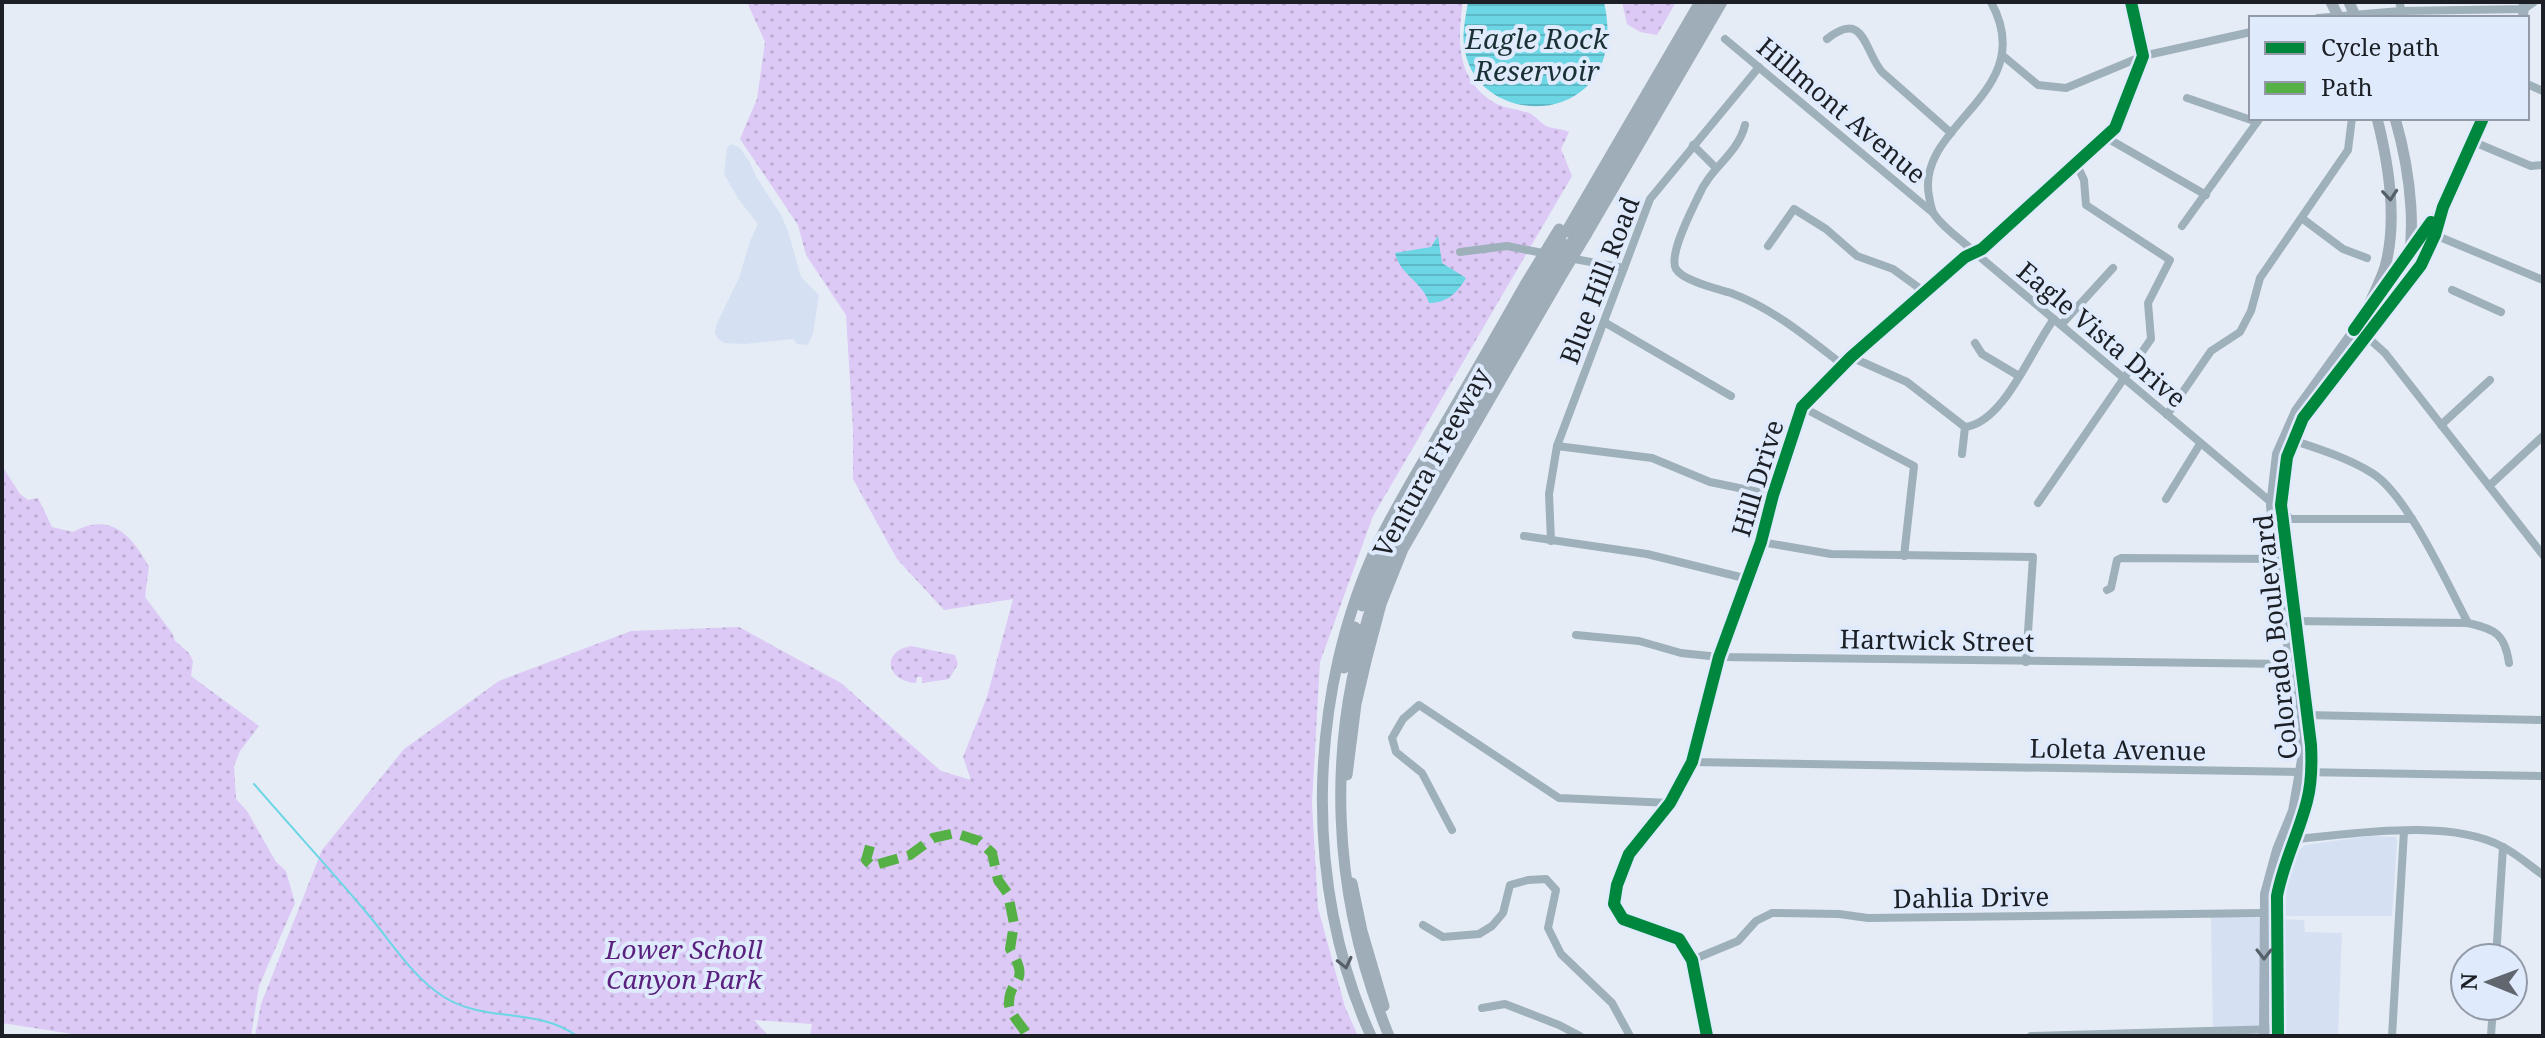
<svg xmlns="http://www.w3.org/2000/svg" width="2545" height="1038" font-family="'Noto Serif',serif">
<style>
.built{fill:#d5e1f2}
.green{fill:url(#green-dots)}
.water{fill:url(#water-rules)}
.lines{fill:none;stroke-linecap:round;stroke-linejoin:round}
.stream{stroke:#6cd6e5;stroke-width:2}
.minor{stroke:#9eb0ba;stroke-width:8}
.major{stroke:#9fb0bc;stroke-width:10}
.highway{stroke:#9eadb7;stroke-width:11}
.highway-bridge{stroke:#9eadb7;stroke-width:11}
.quiet{stroke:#55b145;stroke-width:10;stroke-dasharray:20 10;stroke-linecap:butt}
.cycleway-casing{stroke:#dfebfc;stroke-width:17}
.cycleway{stroke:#00873e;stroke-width:12}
.oneway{stroke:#565f67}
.oneway2{stroke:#57616a}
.labels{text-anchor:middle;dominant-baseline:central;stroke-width:8;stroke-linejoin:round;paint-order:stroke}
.street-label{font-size:26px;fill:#1c2026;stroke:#dfebfc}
.park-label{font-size:26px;font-style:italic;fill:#5b217f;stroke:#dfebfc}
.water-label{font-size:28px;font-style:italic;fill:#193134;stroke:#dfebfc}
</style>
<defs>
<pattern id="green-dots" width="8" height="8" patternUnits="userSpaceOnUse" patternTransform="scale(2)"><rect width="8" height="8" fill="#dcc9f5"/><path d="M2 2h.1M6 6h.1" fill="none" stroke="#bcacd2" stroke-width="1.8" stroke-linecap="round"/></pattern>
<pattern id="water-rules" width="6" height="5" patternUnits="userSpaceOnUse" patternTransform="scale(2)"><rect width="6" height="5" fill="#6cd6e5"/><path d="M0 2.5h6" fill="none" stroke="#5db7c4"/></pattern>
</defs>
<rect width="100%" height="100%" fill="#e5ecf6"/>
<g class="built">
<path d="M 732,144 L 740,148 L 749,161 L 757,178 L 781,215 L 788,231 L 801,277 L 819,295 L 813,334 L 808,345 L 797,344 L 793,339 L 745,344 L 724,343 L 718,339 L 715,333 L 716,325 L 739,278 L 750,241 L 758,224 L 739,200 L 724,174 L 727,147 Z"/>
<path d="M 2370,836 L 2396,837 L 2397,842 L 2392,916 L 2286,916 L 2286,889 L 2298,851 L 2305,845 Z"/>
<path d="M 2211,916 L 2304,920 L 2305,932 L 2342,933 L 2338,1036 L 2213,1036 Z"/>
</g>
<g class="green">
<path d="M 747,2 L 1463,2 C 1457,40 1456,80 1495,103 C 1506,109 1519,109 1531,114 C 1536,117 1541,123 1546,126 C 1553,129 1561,128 1569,132 L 1561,149 L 1572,176 L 1373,516 L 1320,662 L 1312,803 L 1318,908 L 1345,1007 L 1358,1036 L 810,1036 L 812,1024 L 754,1020 L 769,1036 L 255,1036 L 261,1004 L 322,850 L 404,749 L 499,681 L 631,631 L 739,627 L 841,683 L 941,771 L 971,780 L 963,757 L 987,697 L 1013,599 L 944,610 L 897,559 L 853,479 L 853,431 L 846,315 L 806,255 L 798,225 L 740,139 L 757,99 L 765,42 Z"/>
<path d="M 1622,2 L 1676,2 L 1657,35 L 1640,32 L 1627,24 Z"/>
<path d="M 2,466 L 20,494 L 28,500 L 38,498 L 52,527 L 73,532 C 110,512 131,534 149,567 L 145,597 L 172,633 L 175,641 L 189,653 L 193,661 L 191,676 L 259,726 L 240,751 L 234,766 L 236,799 L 247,811 L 276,862 L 286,871 L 295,903 L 259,986 L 251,1036 L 85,1036 L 2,1023 Z"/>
<path d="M 911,646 L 955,655 L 958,664 L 949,679 L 922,683 L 922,677 L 917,677 L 916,683 L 914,683 C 885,679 882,651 911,646 Z"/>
</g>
<g class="water">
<path d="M 1468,2 L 1604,2 C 1633,130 1474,135 1464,45 C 1462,31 1466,16 1468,2 Z"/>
<path d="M 1438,236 L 1442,263 L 1466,278 C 1457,293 1447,303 1429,303 C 1423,282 1400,275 1395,253 L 1431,247 Z"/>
</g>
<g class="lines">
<path class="stream" d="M 254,784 C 291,827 330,869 366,912 C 391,941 411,976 444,997 C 485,1023 537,1007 577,1036"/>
<g class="minor">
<path d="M 1991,2 C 2041,93 1915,124 1929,196 C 1930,201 1931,209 1934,214 C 1943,228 1962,240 1974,252 L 2291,519 L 2412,519"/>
<path d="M 2399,2 L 2404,18"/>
<path d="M 2318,18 L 2400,11 L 2524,9 L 2534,2"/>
<path d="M 1725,39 L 1932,212"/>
<path d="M 1827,39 C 1865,9 1864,51 1882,72 L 1951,133"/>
<path d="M 2002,55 L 2038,85 L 2066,88 L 2143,56 L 2251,32"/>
<path d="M 2527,84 L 2543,91"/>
<path d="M 2187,98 L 2257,122"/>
<path d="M 1745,125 C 1738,154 1710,168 1699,195 C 1692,210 1668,255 1676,269 C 1683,281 1718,289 1731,293 C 1774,309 1808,338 1843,365"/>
<path d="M 2107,138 L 2206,195"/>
<path d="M 2474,142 L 2531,166 L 2543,165"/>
<path d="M 1693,145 L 1716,168"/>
<path d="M 2303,219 L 2343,249 L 2367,258"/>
<path d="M 2182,226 L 2260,118"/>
<path d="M 2435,235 L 2543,280"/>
<path d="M 1768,246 L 1794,209 L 1826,229 L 1857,256 L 1893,269 L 1926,293"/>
<path d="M 1460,252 L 1507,246 L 1548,254"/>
<path d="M 1569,258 L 1624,268"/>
<path d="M 2452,290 L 2501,312"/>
<path d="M 1604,322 L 1731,396"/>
<path d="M 2061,325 L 2113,268"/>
<path d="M 2356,327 L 2385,353 L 2543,555"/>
<path d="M 1975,343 L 1982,354 L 2019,376"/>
<path d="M 1851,357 L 1907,382 L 1965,427"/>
<path d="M 1802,407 L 1914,466 L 1904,556"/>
<path d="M 2167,415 L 2211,351 L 2240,332 L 2251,311 L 2260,278 L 2348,150 L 2352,118"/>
<path d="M 2441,425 L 2490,380"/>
<path d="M 2292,440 C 2319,449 2348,458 2372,473 C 2407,494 2448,585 2468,623"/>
<path d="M 1557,446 L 1652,458 L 1710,482 L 1773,495"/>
<path d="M 1962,454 L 1965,427 C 2004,423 2032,348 2054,319"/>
<path d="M 2489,486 L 2543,436"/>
<path d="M 2166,499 L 2200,444"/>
<path d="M 2038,503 L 2151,339 L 2148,303 L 2170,260 L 2086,205 L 2084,180 L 2076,163"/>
<path d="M 1524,536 L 1647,554 L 1748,579"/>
<path d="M 1551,541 L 1549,494 L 1557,446 L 1650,199 L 1759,67"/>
<path d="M 1761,542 L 1831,554 L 2033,557 L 2026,662"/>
<path d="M 2107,590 L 2111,588 L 2117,560 L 2121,558 L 2283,559"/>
<path d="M 2289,621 L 2468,623 C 2495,629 2505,634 2509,663"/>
<path d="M 1576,635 L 1639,641 L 1681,653 L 1719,657 L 2295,664"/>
<path d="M 2305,715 L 2543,720"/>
<path d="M 1692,762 L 2543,776"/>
<path d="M 1452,830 L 1422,773 L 1396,752 L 1392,738 L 1403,719 L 1419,705 L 1559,798 L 1670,803"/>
<path d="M 2292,836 L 2295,839 C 2354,834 2449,818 2503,847 C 2517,854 2530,866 2543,875"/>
<path d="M 1423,925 L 1443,937 L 1479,934 L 1492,926 L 1503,913 L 1510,885 L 1528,880 L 1546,879 L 1556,890 L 1548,928 L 1561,954 L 1612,1003 L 1630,1036"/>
<path d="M 2496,958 L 2503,847"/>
<path d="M 1692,960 L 1738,941 L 1756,921 L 1772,913 L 1839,914 L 1868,918 L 2264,913"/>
<path d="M 1482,1008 L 1505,1004 L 1559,1025 L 1580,1036"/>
<path d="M 1707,1036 L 1692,960 L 1679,939 L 1623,919 L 1614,904 L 1617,885 L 1629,854 L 1670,803 L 1692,762 L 1719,657 L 1761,542 L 1773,495 L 1802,407 L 1851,357 L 1965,257 L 1982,249 L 2115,128 L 2143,56 L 2131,2"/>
<path d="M 2031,1036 L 2278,1029"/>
<path d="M 2392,1036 L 2404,831"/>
<path d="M 2491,1036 L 2493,1006"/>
</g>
<g class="major">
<path d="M 2523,18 L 2524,2"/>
<path d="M 2264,1036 L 2265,894 L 2277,850 L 2293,811 L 2302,760 L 2271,506 L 2277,454 L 2296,411 L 2440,211"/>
<path d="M 2278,1036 L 2277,896 C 2283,863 2299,833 2307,801 C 2312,782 2312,764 2311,745 L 2281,505 L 2287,457 L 2303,418 L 2421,265 L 2435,235 L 2443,207 L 2483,118"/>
</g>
<g class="highway">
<path d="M 2395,118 C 2410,170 2421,244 2399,294"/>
<path d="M 1566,232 L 1700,2"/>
<path d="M 1577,233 L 1712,2"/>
<path d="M 1586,235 L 1722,2"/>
<path d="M 2362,319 C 2370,302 2379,285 2385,267 C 2398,220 2389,165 2377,118"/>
<path d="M 1415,491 L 1534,286"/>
<path d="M 1362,606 L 1395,527"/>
<path d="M 1344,668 L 1355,627"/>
<path d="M 1347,775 L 1356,704 L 1367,657 L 1381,604 L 1403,549 L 1559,280"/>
<path d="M 1352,883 L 1362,931 L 1384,1006"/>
<path d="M 1371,1036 C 1302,884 1308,691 1379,541 C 1396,507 1416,474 1435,441 C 1466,388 1496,336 1526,283"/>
<path d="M 1389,1036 C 1331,895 1324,741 1375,596 C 1395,541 1427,490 1456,440 C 1488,386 1520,331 1551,277"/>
</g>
<g class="highway-bridge">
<path d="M 2331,2 L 2339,18"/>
<path d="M 2349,2 L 2356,18"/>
<path d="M 1551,277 L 1577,233"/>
<path d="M 1559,280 L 1586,235"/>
<path d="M 1526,283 L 1559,229"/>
<path d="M 1534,286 L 1561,240"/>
</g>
<path class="quiet" d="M 870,846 L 866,860 L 872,866 L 910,855 L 933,838 L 955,833 L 979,841 L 992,853 L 998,880 L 1008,894 L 1014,924 L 1010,949 C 1032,985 1010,976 1009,1002 C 1008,1014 1023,1025 1027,1036"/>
<defs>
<g id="cycleway">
<path d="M 2354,330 L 2431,222"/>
<path d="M 1707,1036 L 1692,960 L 1679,939 L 1623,919 L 1614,904 L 1617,885 L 1629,854 L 1670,803 L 1692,762 L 1719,657 L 1761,542 L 1773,495 L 1802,407 L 1851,357 L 1965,257 L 1982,249 L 2115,128 L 2143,56 L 2131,2"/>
<path d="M 2278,1036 L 2277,896 C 2283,863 2299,833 2307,801 C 2312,782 2312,764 2311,745 L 2281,505 L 2287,457 L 2303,418 L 2421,265 L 2435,235 L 2443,207 L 2483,118"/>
</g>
</defs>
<use href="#cycleway" class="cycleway-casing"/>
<use href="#cycleway" class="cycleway"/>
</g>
<defs><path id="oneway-chevron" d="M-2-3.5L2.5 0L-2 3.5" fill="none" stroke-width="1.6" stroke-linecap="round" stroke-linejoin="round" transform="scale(2)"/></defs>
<g class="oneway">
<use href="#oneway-chevron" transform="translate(2390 195) rotate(85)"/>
<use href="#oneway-chevron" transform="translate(1345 963) rotate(77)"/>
</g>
<use class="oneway2" href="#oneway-chevron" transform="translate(2264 954) rotate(90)"/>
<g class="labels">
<g class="street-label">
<text transform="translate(1842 110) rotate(40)">Hillmont Avenue</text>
<text transform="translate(1599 280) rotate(-69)">Blue Hill Road</text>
<text transform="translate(2102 334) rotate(40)">Eagle Vista Drive</text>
<text transform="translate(1431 462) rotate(-61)">Ventura Freeway</text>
<text transform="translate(1757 478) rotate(-73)">Hill Drive</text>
<text transform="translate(2275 637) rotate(-96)">Colorado Boulevard</text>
<text transform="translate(1937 640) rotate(1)">Hartwick Street</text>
<text transform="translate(2118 749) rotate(1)">Loleta Avenue</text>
<text transform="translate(1971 897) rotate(-1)">Dahlia Drive</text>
</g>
<g class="park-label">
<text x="684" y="949">Lower Scholl<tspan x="684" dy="30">Canyon Park</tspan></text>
</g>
<g class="water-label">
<text x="1537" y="38">Eagle Rock<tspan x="1537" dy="32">Reservoir</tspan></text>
</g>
</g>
<rect width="2545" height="1038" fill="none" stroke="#1c2026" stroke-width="8"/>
<rect x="2249" y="16" width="280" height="104" fill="#dfebfc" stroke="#919aa6" stroke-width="2"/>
<rect x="2265" y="42" width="40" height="12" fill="#00873e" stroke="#919aa6" stroke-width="2"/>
<text x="2321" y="56" font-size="24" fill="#1c2026">Cycle path</text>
<rect x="2265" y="82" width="40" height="12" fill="#55b145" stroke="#919aa6" stroke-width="2"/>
<text x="2321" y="96" font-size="24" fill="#1c2026">Path</text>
<g transform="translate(2489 982) rotate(271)"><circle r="38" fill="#dfebfc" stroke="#919aa6" stroke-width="2"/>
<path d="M0-6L14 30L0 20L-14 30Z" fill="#62676f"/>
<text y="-12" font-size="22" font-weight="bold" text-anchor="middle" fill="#1c2026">N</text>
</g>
</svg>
